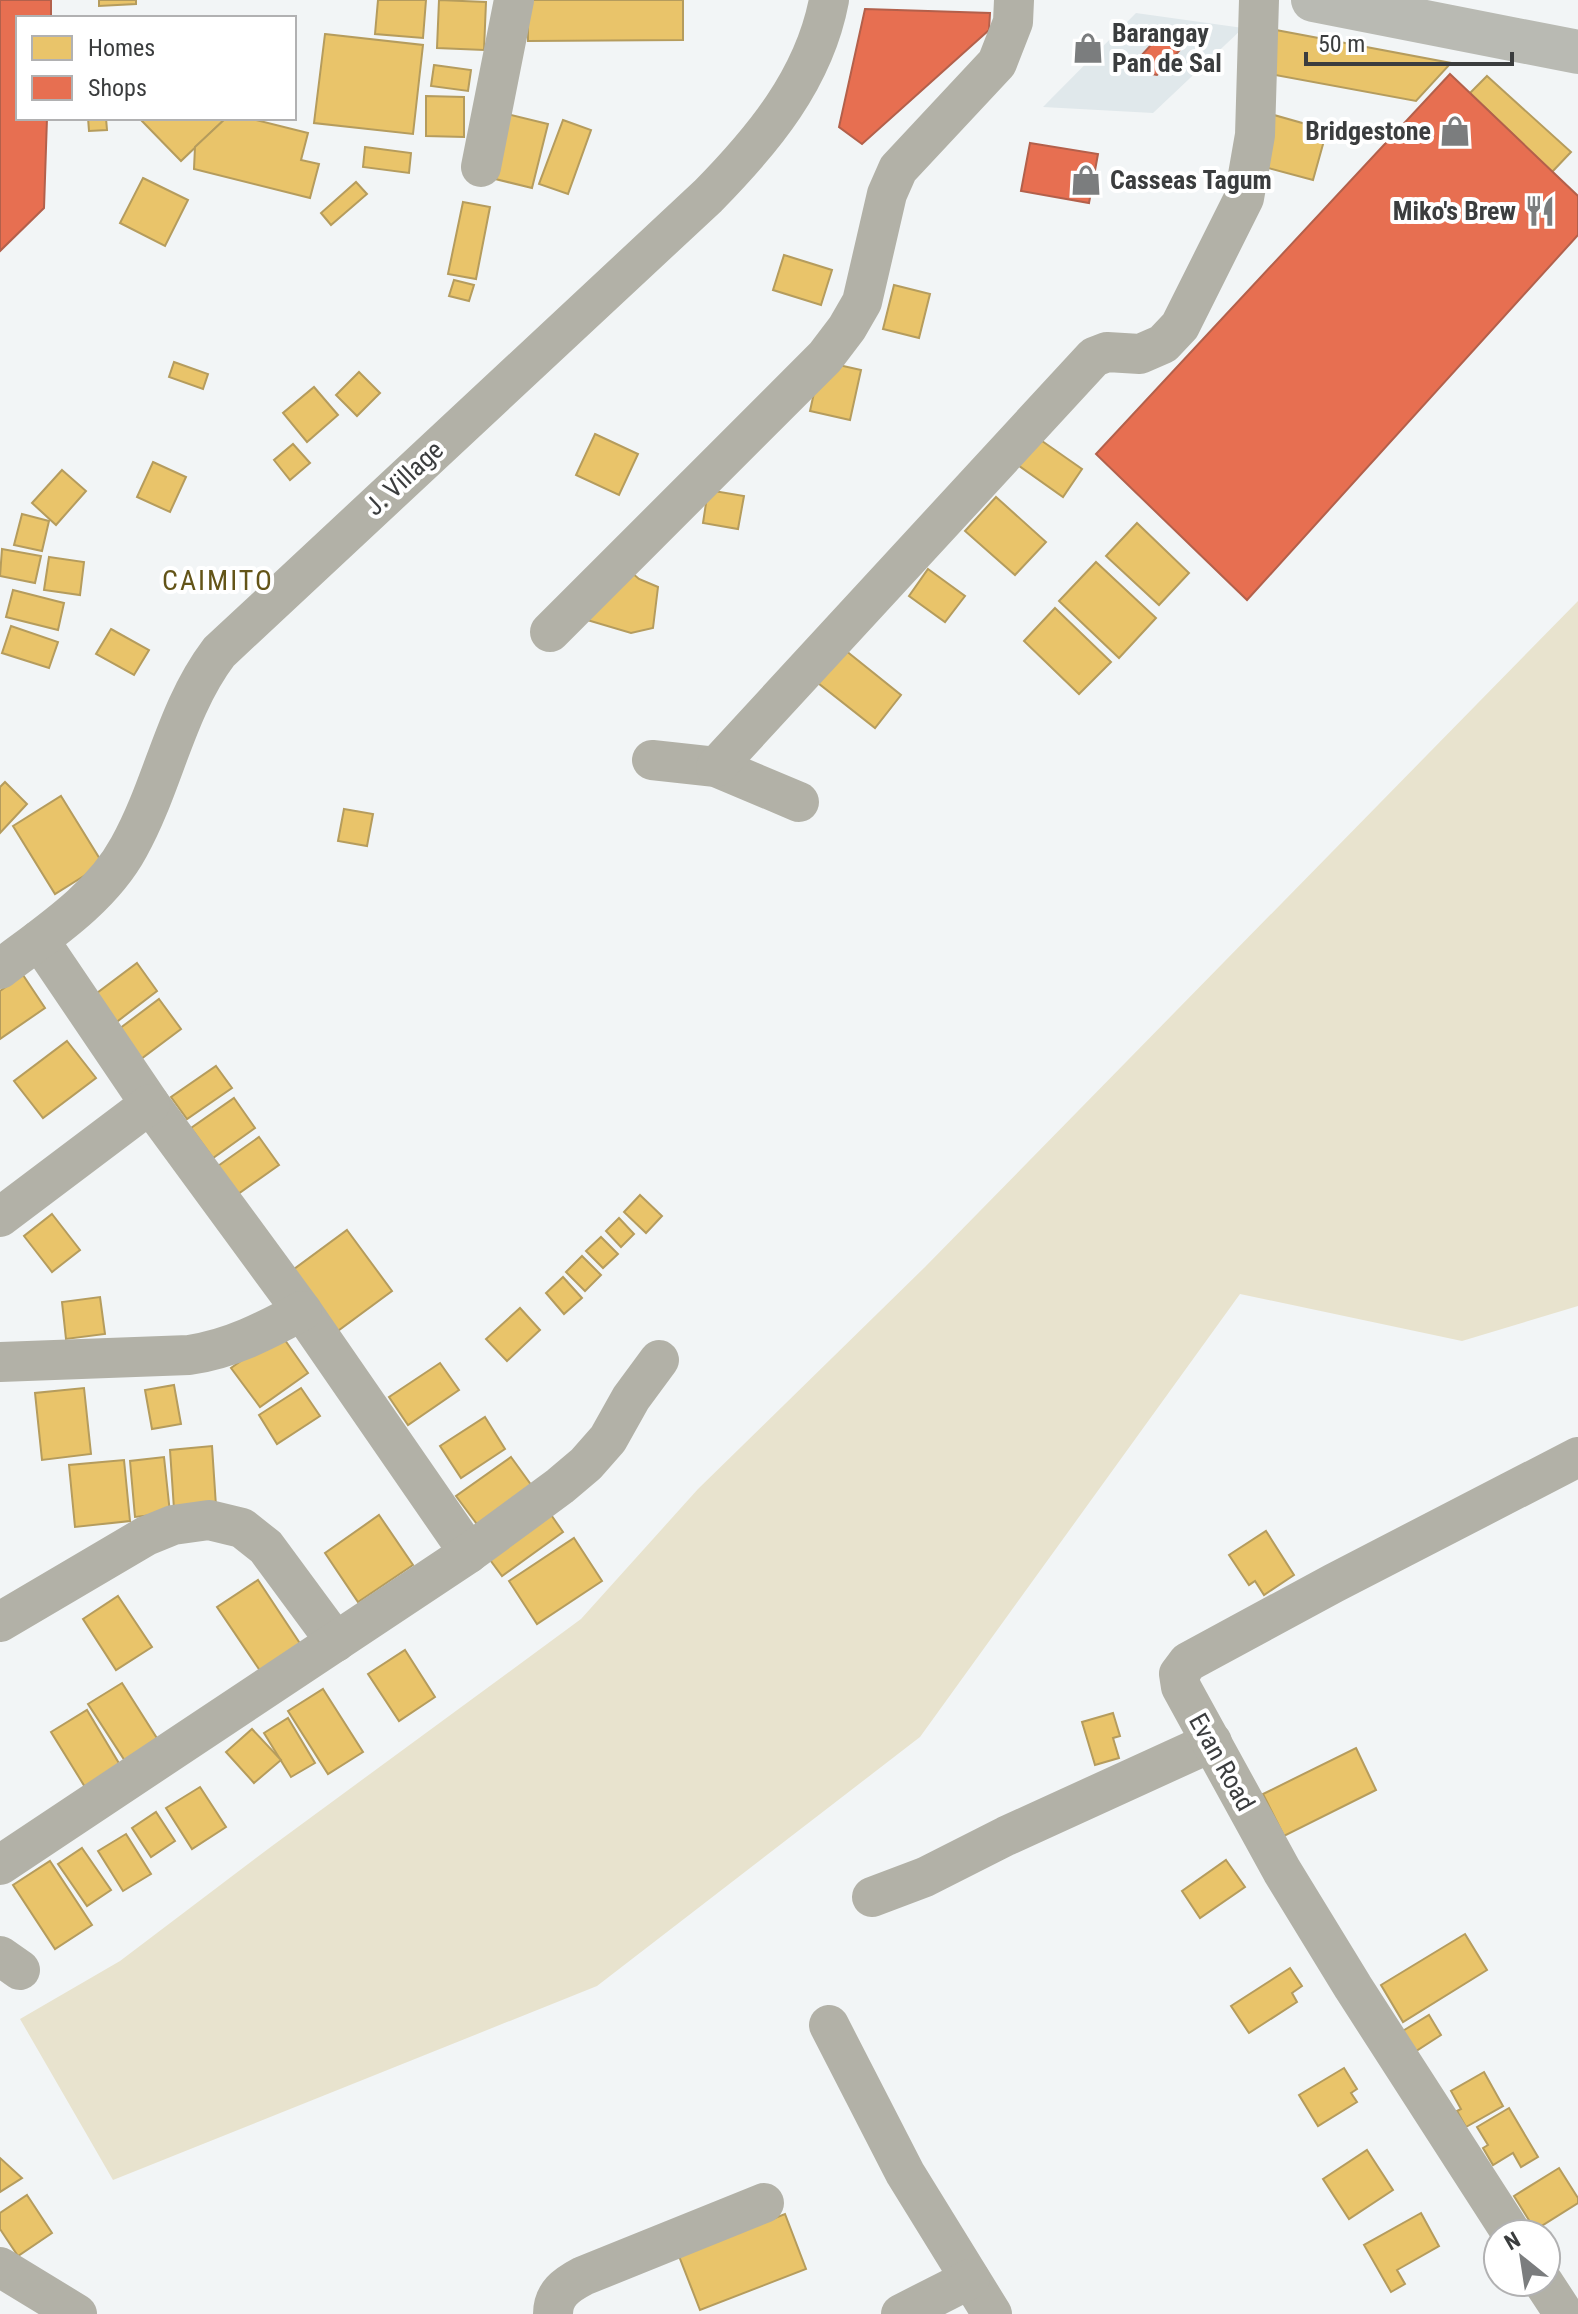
<svg xmlns="http://www.w3.org/2000/svg" width="1578" height="2314" font-family="'Roboto Condensed',sans-serif">
<style>
.built{fill:#e0e8eb}
.green{fill:#e8e3ce}
.homes{fill:#e9c46a;stroke:#b59c5d;stroke-width:2}
.shops{fill:#e76f51;stroke:#b3604b;stroke-width:2}
.lines{fill:none;stroke-linecap:round;stroke-linejoin:round}
.minor{stroke:#b2b1a7;stroke-width:40}
.highway{stroke:#b9bab3;stroke-width:44}
.labels{text-anchor:middle;dominant-baseline:central;stroke-width:8;stroke-linejoin:round;paint-order:stroke}
.poi-label{font-size:26px;font-weight:bold;fill:#3b3d3e;stroke:#fff;text-anchor:start}
.street-label{font-size:26px;fill:#3b3d3e;stroke:#fff}
.neighbourhood-label{font-size:28px;letter-spacing:2px;fill:#635418;stroke:#fff}
</style>
<rect width="100%" height="100%" fill="#f2f5f6"/>
<path class="built" d="M 1136,13 L 1243,28 L 1153,113 L 1043,107 Z"/>
<path class="green" d="M 1578,601 L 1578,1306 L 1462,1341 L 1240,1294 L 920,1737 L 597,1986 L 113,2180 L 20,2019 L 120,1961 L 272,1846 L 581,1619 L 698,1489 L 925,1267 Z"/>
<g class="homes">
<path d="M 99,0 L 136,0 L 136,4 L 99,6 Z"/>
<path d="M 378,0 L 426,0 L 423,38 L 375,34 Z"/>
<path d="M 439,0 L 486,2 L 484,50 L 437,48 Z"/>
<path d="M 528,0 L 683,0 L 683,40 L 528,41 Z"/>
<path d="M 1276,30 L 1451,63 L 1416,101 L 1265,73 Z"/>
<path d="M 325,34 L 423,45 L 413,134 L 314,123 Z"/>
<path d="M 434,65 L 471,70 L 468,91 L 431,86 Z"/>
<path d="M 1487,76 L 1571,152 L 1552,172 L 1470,93 Z"/>
<path d="M 426,96 L 464,97 L 464,137 L 426,136 Z"/>
<path d="M 1267,113 L 1327,130 L 1313,180 L 1253,164 Z"/>
<path d="M 507,114 L 548,124 L 532,188 L 491,178 Z"/>
<path d="M 88,118 L 106,118 L 107,130 L 89,131 Z"/>
<path d="M 139,118 L 226,118 L 181,161 Z"/>
<path d="M 226,118 L 248,118 L 308,133 L 301,160 L 319,164 L 310,198 L 194,169 L 195,147 Z"/>
<path d="M 563,120 L 591,130 L 568,194 L 539,184 Z"/>
<path d="M 365,147 L 411,153 L 409,173 L 363,167 Z"/>
<path d="M 143,178 L 188,200 L 165,246 L 120,223 Z"/>
<path d="M 356,182 L 367,194 L 331,225 L 321,213 Z"/>
<path d="M 463,202 L 490,207 L 476,279 L 448,274 Z"/>
<path d="M 784,255 L 832,270 L 821,305 L 773,290 Z"/>
<path d="M 454,280 L 474,285 L 469,301 L 449,296 Z"/>
<path d="M 894,285 L 930,294 L 919,338 L 883,329 Z"/>
<path d="M 821,361 L 861,370 L 850,420 L 810,411 Z"/>
<path d="M 174,362 L 208,374 L 203,389 L 169,377 Z"/>
<path d="M 359,372 L 380,393 L 357,416 L 336,395 Z"/>
<path d="M 314,387 L 338,415 L 307,442 L 283,413 Z"/>
<path d="M 595,434 L 638,454 L 619,495 L 576,475 Z"/>
<path d="M 1032,434 L 1082,469 L 1063,497 L 1008,458 Z"/>
<path d="M 293,444 L 310,463 L 290,480 L 274,460 Z"/>
<path d="M 153,462 L 186,477 L 170,512 L 137,497 Z"/>
<path d="M 62,470 L 86,491 L 56,525 L 32,503 Z"/>
<path d="M 708,490 L 744,496 L 738,529 L 703,523 Z"/>
<path d="M 996,497 L 1046,542 L 1015,575 L 965,531 Z"/>
<path d="M 22,514 L 49,521 L 42,551 L 14,545 Z"/>
<path d="M 1137,523 L 1189,573 L 1159,605 L 1106,556 Z"/>
<path d="M 2,549 L 41,556 L 35,583 L 0,576 Z"/>
<path d="M 49,557 L 84,562 L 80,595 L 44,590 Z"/>
<path d="M 1096,562 L 1156,618 L 1119,658 L 1059,601 Z"/>
<path d="M 624,566 L 639,579 L 658,587 L 653,628 L 631,633 L 577,617 Z"/>
<path d="M 928,569 L 965,596 L 945,622 L 909,596 Z"/>
<path d="M 13,590 L 64,603 L 58,630 L 6,617 Z"/>
<path d="M 1055,608 L 1111,662 L 1079,694 L 1024,641 Z"/>
<path d="M 11,626 L 58,642 L 49,668 L 2,653 Z"/>
<path d="M 111,629 L 149,650 L 134,675 L 96,654 Z"/>
<path d="M 845,650 L 901,695 L 875,728 L 818,683 Z"/>
<path d="M 5,782 L 27,804 L 0,833 L 0,787 Z"/>
<path d="M 61,796 L 103,864 L 55,894 L 13,826 Z"/>
<path d="M 344,809 L 373,814 L 367,846 L 338,841 Z"/>
<path d="M 137,963 L 157,991 L 114,1024 L 93,996 Z"/>
<path d="M 23,975 L 45,1008 L 0,1039 L 0,991 Z"/>
<path d="M 159,999 L 181,1029 L 141,1059 L 119,1029 Z"/>
<path d="M 67,1041 L 96,1078 L 43,1118 L 14,1081 Z"/>
<path d="M 216,1066 L 232,1088 L 187,1119 L 171,1097 Z"/>
<path d="M 234,1098 L 255,1128 L 213,1158 L 191,1128 Z"/>
<path d="M 259,1137 L 279,1165 L 238,1194 L 218,1166 Z"/>
<path d="M 640,1195 L 662,1216 L 646,1233 L 624,1212 Z"/>
<path d="M 52,1214 L 80,1250 L 52,1272 L 24,1236 Z"/>
<path d="M 619,1218 L 634,1234 L 621,1247 L 606,1231 Z"/>
<path d="M 347,1230 L 392,1291 L 335,1333 L 290,1272 Z"/>
<path d="M 601,1237 L 618,1254 L 603,1268 L 586,1251 Z"/>
<path d="M 582,1256 L 601,1275 L 585,1291 L 566,1272 Z"/>
<path d="M 563,1277 L 582,1298 L 564,1314 L 546,1293 Z"/>
<path d="M 100,1297 L 105,1334 L 66,1339 L 62,1302 Z"/>
<path d="M 520,1308 L 540,1330 L 507,1361 L 486,1339 Z"/>
<path d="M 280,1333 L 308,1373 L 260,1407 L 231,1368 Z"/>
<path d="M 440,1363 L 459,1390 L 408,1425 L 389,1397 Z"/>
<path d="M 174,1385 L 181,1424 L 152,1429 L 145,1390 Z"/>
<path d="M 84,1388 L 91,1454 L 42,1460 L 35,1393 Z"/>
<path d="M 301,1388 L 320,1416 L 277,1444 L 259,1415 Z"/>
<path d="M 485,1417 L 505,1449 L 461,1478 L 440,1446 Z"/>
<path d="M 212,1446 L 216,1506 L 174,1509 L 170,1450 Z"/>
<path d="M 164,1457 L 170,1513 L 135,1517 L 130,1461 Z"/>
<path d="M 511,1457 L 537,1493 L 482,1531 L 456,1496 Z"/>
<path d="M 124,1460 L 130,1521 L 75,1527 L 69,1465 Z"/>
<path d="M 547,1509 L 563,1532 L 502,1576 L 485,1553 Z"/>
<path d="M 379,1515 L 413,1565 L 358,1602 L 325,1553 Z"/>
<path d="M 1266,1531 L 1294,1575 L 1264,1595 L 1255,1581 L 1249,1585 L 1229,1555 Z"/>
<path d="M 574,1538 L 602,1581 L 537,1624 L 509,1581 Z"/>
<path d="M 258,1580 L 301,1645 L 261,1672 L 217,1607 Z"/>
<path d="M 118,1596 L 152,1647 L 116,1670 L 83,1619 Z"/>
<path d="M 405,1650 L 435,1697 L 399,1721 L 368,1674 Z"/>
<path d="M 122,1683 L 160,1743 L 127,1764 L 88,1704 Z"/>
<path d="M 323,1689 L 363,1752 L 328,1774 L 288,1711 Z"/>
<path d="M 87,1710 L 120,1765 L 85,1787 L 51,1732 Z"/>
<path d="M 1113,1713 L 1120,1736 L 1113,1738 L 1119,1758 L 1095,1765 L 1082,1722 Z"/>
<path d="M 288,1718 L 315,1763 L 291,1777 L 264,1733 Z"/>
<path d="M 252,1729 L 281,1760 L 254,1783 L 226,1752 Z"/>
<path d="M 1356,1748 L 1376,1790 L 1284,1836 L 1263,1794 Z"/>
<path d="M 200,1787 L 226,1827 L 192,1849 L 166,1808 Z"/>
<path d="M 156,1812 L 175,1841 L 151,1857 L 132,1828 Z"/>
<path d="M 126,1834 L 151,1874 L 123,1891 L 98,1851 Z"/>
<path d="M 82,1848 L 111,1890 L 87,1906 L 58,1864 Z"/>
<path d="M 1226,1860 L 1245,1887 L 1200,1918 L 1182,1891 Z"/>
<path d="M 50,1861 L 92,1925 L 55,1949 L 13,1885 Z"/>
<path d="M 1465,1934 L 1487,1970 L 1403,2022 L 1381,1985 Z"/>
<path d="M 1290,1968 L 1302,1986 L 1292,1993 L 1297,2002 L 1249,2033 L 1231,2006 Z"/>
<path d="M 1429,2015 L 1441,2035 L 1413,2053 L 1401,2032 Z"/>
<path d="M 1344,2068 L 1357,2089 L 1351,2093 L 1357,2102 L 1318,2126 L 1299,2095 Z"/>
<path d="M 1484,2072 L 1503,2106 L 1466,2127 L 1457,2111 L 1461,2109 L 1451,2091 Z"/>
<path d="M 1509,2108 L 1538,2157 L 1521,2167 L 1513,2153 L 1493,2165 L 1483,2148 L 1488,2145 L 1477,2127 Z"/>
<path d="M 1367,2150 L 1393,2190 L 1349,2219 L 1323,2179 Z"/>
<path d="M 0,2158 L 22,2178 L 0,2192 Z"/>
<path d="M 1559,2168 L 1578,2198 L 1578,2203 L 1535,2230 L 1514,2196 Z"/>
<path d="M 27,2195 L 52,2233 L 18,2256 L 0,2229 L 0,2213 Z"/>
<path d="M 1421,2213 L 1439,2246 L 1397,2270 L 1405,2284 L 1391,2292 L 1364,2245 Z"/>
<path d="M 785,2214 L 806,2269 L 700,2310 L 679,2256 Z"/>
</g>
<g class="shops">
<path d="M 0,0 L 51,0 L 51,18 L 18,18 L 18,118 L 47,118 L 44,208 L 0,251 Z"/>
<path d="M 865,9 L 990,13 L 989,30 L 862,144 L 839,127 Z"/>
<path d="M 1161,34 L 1190,39 L 1157,75 L 1128,70 Z"/>
<path d="M 1450,74 L 1578,196 L 1578,235 L 1247,600 L 1096,454 Z"/>
<path d="M 1030,143 L 1098,154 L 1089,203 L 1021,191 Z"/>
</g>
<g class="lines">
<g class="minor">
<path d="M 481,167 L 514,0"/>
<path d="M 550,632 L 825,357 L 847,328 L 862,302 L 887,194 L 898,169 L 997,63 L 1013,22 L 1014,0"/>
<path d="M 652,760 L 716,767 L 799,802"/>
<path d="M 716,767 L 1094,357 L 1107,352 L 1140,354 L 1163,344 L 1180,326 L 1244,198 L 1255,135 L 1259,0"/>
<path d="M 39,940 L 150,1104 L 302,1311 L 469,1553"/>
<path d="M 0,969 C 46,934 101,899 129,847 C 164,784 175,710 219,652 L 708,196 C 763,140 814,79 829,0"/>
<path d="M 0,1217 L 150,1104"/>
<path d="M 0,1362 L 189,1355 C 231,1349 265,1331 302,1311"/>
<path d="M 0,1622 L 146,1536 L 173,1525 L 209,1520 L 242,1528 L 266,1547 L 336,1642"/>
<path d="M 0,1865 L 469,1553 L 560,1486 L 586,1464 L 608,1439 L 631,1398 L 659,1360"/>
<path d="M 872,1897 L 925,1877 L 1006,1836 L 1212,1742"/>
<path d="M 0,1956 L 20,1970"/>
<path d="M 829,2025 L 905,2173 L 992,2314"/>
<path d="M 1512,2234 L 1353,1987 L 1282,1871 L 1181,1687 L 1179,1674 L 1188,1662 L 1334,1583 L 1578,1457"/>
<path d="M 0,2267 L 77,2314"/>
<path d="M 1543,2282 L 1564,2314"/>
<path d="M 553,2314 C 553,2294 566,2285 583,2276 L 764,2203"/>
<path d="M 901,2314 L 970,2279"/>
</g>
<path class="highway" d="M 1313,0 L 1578,52"/>
</g>
<defs>
<symbol id="shop-bare" viewBox="-9 -9 18 18"><path d="M-5-2.5h2.3a2.7 3.5 0 0 1 5.4 0H5L5.5 6h-11ZM-1.5-2.5h3a1.5 2.3 0 0 0-3 0Z" fill="#7b7d7e" stroke="#fff" stroke-width="2.5" paint-order="stroke"/></symbol>
<symbol id="restaurant-bare" viewBox="-9 -9 18 18"><path d="M-5-6h1v4h1v-4h1v4h1v-4h1v5L-1.5 .5V6h-2V.5L-5-1ZM5-6V6H3V1.5H1.5Q1.5-4 5-6Z" fill="#7b7d7e" stroke="#fff" stroke-width="2.5" paint-order="stroke"/></symbol>
</defs>
<g fill-rule="evenodd">
<use href="#shop-bare" x="1066" y="26" width="44" height="44"/>
<use href="#shop-bare" x="1433" y="109" width="44" height="44"/>
<use href="#shop-bare" x="1064" y="158" width="44" height="44"/>
<use href="#restaurant-bare" x="1518" y="189" width="44" height="44"/>
</g>
<g class="labels">
<g class="poi-label">
<text x="1112" y="33">Barangay<tspan x="1112" dy="30">Pan de Sal</tspan></text>
<text x="1431" y="131" text-anchor="end">Bridgestone</text>
<text x="1110" y="180">Casseas Tagum</text>
<text x="1516" y="211" text-anchor="end">Miko's Brew</text>
</g>
<g class="street-label">
<text transform="translate(404 478) rotate(-43)">J. Village</text>
<text transform="translate(1222 1762) rotate(61)">Evan Road</text>
</g>
<g class="neighbourhood-label">
<text x="218" y="580">CAIMITO</text>
</g>
</g>
<rect x="16" y="16" width="280" height="104" fill="#ffffff" stroke="#b1b1b2" stroke-width="2"/>
<rect x="32" y="36" width="40" height="24" fill="#e9c46a" stroke="#b1b1b2" stroke-width="2"/>
<text x="88" y="56" font-size="24" fill="#3b3d3e">Homes</text>
<rect x="32" y="76" width="40" height="24" fill="#e76f51" stroke="#b1b1b2" stroke-width="2"/>
<text x="88" y="96" font-size="24" fill="#3b3d3e">Shops</text>
<g transform="translate(1522 2258) rotate(330)"><circle r="38" fill="#ffffff" stroke="#b1b1b2" stroke-width="2"/>
<path d="M0-6L14 30L0 20L-14 30Z" fill="#7b7d7e"/>
<text y="-12" font-size="22" font-weight="bold" text-anchor="middle" fill="#3b3d3e">N</text>
</g>
<path d="M1306 52v12h206v-12" fill="none" stroke="#3b3d3e" stroke-width="4"/>
<text x="1318" y="52" font-size="24" fill="#3b3d3e" stroke="#ffffff" stroke-width="6" paint-order="stroke">50 m</text>
</svg>
